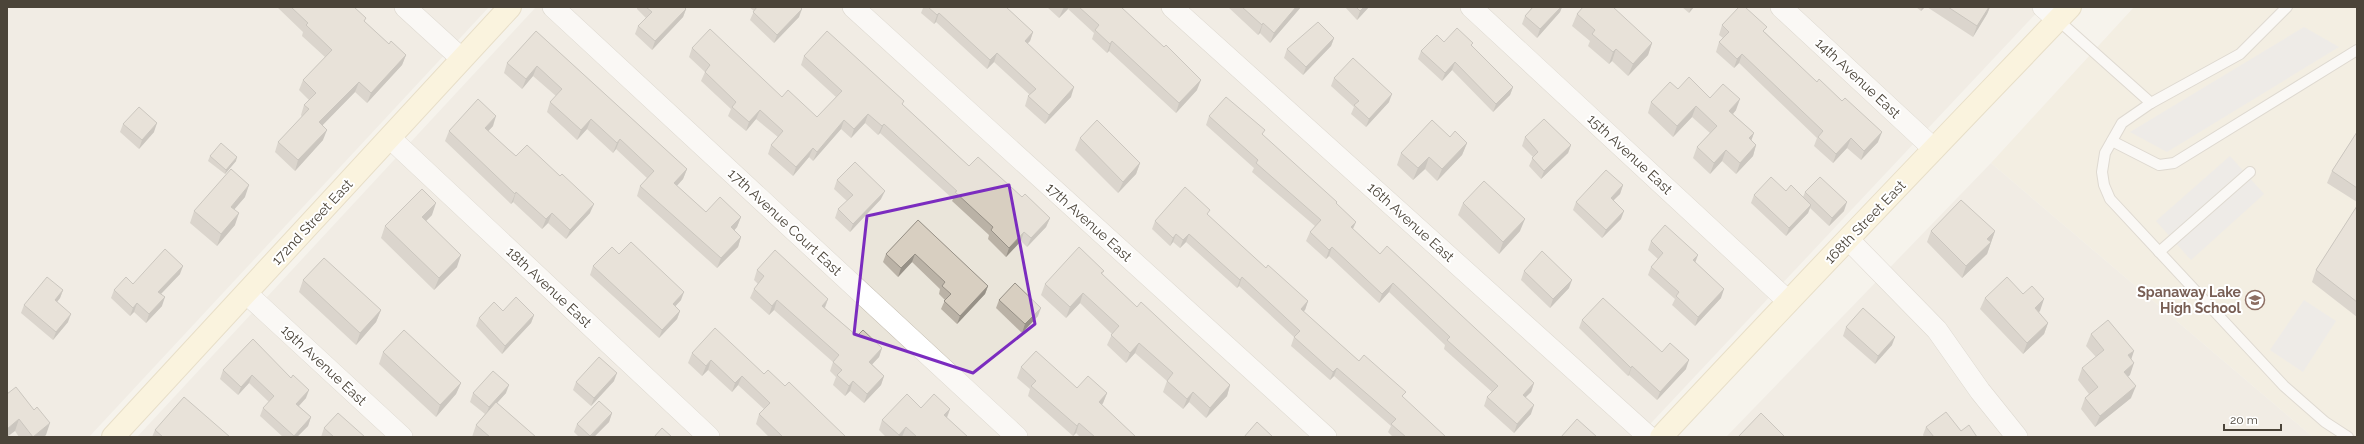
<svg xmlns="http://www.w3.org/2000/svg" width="2364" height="444" font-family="Raleway,sans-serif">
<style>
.residential{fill:#eae5da}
.education{fill:#efe8d6}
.parking{fill:#e5e3e0}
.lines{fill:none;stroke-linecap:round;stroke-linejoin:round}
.lane-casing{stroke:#c2bbae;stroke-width:12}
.street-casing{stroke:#c2bbae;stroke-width:22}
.secondary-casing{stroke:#d6c79b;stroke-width:24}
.lane{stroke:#fff;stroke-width:10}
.street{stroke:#fff;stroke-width:21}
.secondary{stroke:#fff3cd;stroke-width:22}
.wall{fill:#bab2a6}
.shaded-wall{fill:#979187}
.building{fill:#d8cfc1;stroke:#979187}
.marked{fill:none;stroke:#7b2cbf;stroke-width:3;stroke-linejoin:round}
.labels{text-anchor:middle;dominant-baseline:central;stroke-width:4;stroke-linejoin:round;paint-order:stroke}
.street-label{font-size:14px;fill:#4b4439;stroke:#fff}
.education-label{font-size:14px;font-weight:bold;fill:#785e54;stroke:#fff;text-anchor:end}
</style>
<rect width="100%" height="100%" fill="#f6f3ec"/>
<g class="residential">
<path d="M 7,7 L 489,7 L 89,437 L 7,437 Z"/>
<path d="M 536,7 L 2042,7 L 1638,437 L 137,437 Z"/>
<path d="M 1991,163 L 2313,437 L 1726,437 Z"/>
</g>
<path class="education" d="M 2134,7 L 2357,7 L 2357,437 L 2313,437 L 1991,163 Z"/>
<g class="parking">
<path d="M 2304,27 L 2339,47 L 2167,152 L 2130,132 Z"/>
<path d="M 2230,156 L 2264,194 L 2191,260 L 2156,221 Z"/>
<path d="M 2304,300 L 2336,321 L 2303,372 L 2270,350 Z"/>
</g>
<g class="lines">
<defs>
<g id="lane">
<path d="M 2058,20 L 2151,103 L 2122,123 L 2105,153 L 2102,172 L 2104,185 L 2110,199 L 2284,386 L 2325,422 L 2348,437"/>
<path d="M 2151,103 L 2240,54 L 2287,7"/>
<path d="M 2112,141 L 2159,165 L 2174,163 L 2357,50"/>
<path d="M 2159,252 L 2250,172"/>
</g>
<g id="street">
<path d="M 405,7 L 462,59"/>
<path d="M 553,7 L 1017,437"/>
<path d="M 853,7 L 1326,437"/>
<path d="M 1172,7 L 1649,437"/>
<path d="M 1471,7 L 1788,301"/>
<path d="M 1781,7 L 1934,149"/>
<path d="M 2043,7 L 2058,20"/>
<path d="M 390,138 L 709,437"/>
<path d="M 1849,240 L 1937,330 L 1980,391 L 2017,437"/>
<path d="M 246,293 L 402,437"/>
</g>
<g id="secondary">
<path d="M 113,437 L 510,7"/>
<path d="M 1661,437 C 1796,292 1933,150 2070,7"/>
</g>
</defs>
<use href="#lane" class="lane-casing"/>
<use href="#street" class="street-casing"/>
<use href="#secondary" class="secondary-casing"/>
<use href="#lane" class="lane"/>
<use href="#street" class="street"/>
<use href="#secondary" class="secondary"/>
</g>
<g class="wall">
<path d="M 277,7 L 354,7 L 365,22 L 389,44 L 406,55 L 402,65 L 367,103 L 355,92 L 322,125 L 323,140 L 295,171 L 275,152 L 278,142 L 302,117 L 301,115 L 304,105 L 309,100 L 299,90 L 303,80 L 325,57 L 302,36 L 303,32 Z"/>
<path d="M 637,7 L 684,7 L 686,9 L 683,17 L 652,50 L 635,34 L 638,26 L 646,18 L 637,9 Z"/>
<path d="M 749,7 L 800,7 L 799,17 L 774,43 L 750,20 L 754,11 Z"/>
<path d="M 922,7 L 1006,7 L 1033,32 L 1030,41 L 1027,44 L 1071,97 L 1045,124 L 1025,106 L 1028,96 L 1030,95 L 994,62 L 987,69 L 936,22 L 934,24 L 921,13 L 923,8 Z"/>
<path d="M 1047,7 L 1121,7 L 1197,90 L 1176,113 L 1109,51 L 1107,53 L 1092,39 L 1094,33 L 1068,9 L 1059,18 Z"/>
<path d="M 1228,7 L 1301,7 L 1270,43 L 1260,33 L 1258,35 Z"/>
<path d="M 1345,7 L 1369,7 L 1357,20 Z"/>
<path d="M 1530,7 L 1562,7 L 1560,12 L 1537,38 L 1522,24 L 1525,16 L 1531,9 Z"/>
<path d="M 1682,7 L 1694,7 L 1689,13 Z"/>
<path d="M 1916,7 L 1925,7 L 1921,11 Z"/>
<path d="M 1927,7 L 1990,7 L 1987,14 L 1973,37 Z"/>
<path d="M 1577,14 L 1652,43 L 1648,55 L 1628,76 L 1612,61 L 1609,64 L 1588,46 L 1590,41 L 1572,26 Z"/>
<path d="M 1722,25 L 1765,32 L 1878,142 L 1861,160 L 1847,148 L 1833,163 L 1814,146 L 1817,138 L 1739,63 L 1734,68 L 1716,52 L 1719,42 L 1723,38 L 1719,35 Z"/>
<path d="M 536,31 L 687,169 L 683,179 L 677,186 L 706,212 L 741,217 L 737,227 L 734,230 L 741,237 L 738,247 L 717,268 L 637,196 L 640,186 L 647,178 L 616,149 L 613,153 L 587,129 L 577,140 L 547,112 L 550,102 L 556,96 L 533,76 L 522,89 L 504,73 L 507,63 Z"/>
<path d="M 1334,38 L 1331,46 L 1303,75 L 1284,58 L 1287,49 Z"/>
<path d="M 1444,42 L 1472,46 L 1513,87 L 1510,95 L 1493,112 L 1452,70 L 1442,81 L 1418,59 L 1421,51 Z"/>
<path d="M 692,48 L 782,97 L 817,117 L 836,97 L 801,65 L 804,56 L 903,105 L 969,166 L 1022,197 L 1050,218 L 1046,227 L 1027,247 L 1021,241 L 1006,257 L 988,239 L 989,235 L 952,201 L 953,199 L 880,133 L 878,135 L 865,123 L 851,138 L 841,129 L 813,161 L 809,157 L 793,176 L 768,154 L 771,145 L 778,137 L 756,119 L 746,131 L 728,116 L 731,109 L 701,81 L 705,72 L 689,57 Z"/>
<path d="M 1334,78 L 1389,102 L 1366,127 L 1351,114 L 1354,107 L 1331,86 Z"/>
<path d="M 1678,89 L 1710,98 L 1736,110 L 1733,114 L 1754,133 L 1751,140 L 1756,145 L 1753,156 L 1736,174 L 1722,161 L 1710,174 L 1693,158 L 1697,147 L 1710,133 L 1692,117 L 1673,137 L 1648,113 L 1651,102 Z"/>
<path d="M 1209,116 L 1263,135 L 1356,222 L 1353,229 L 1380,254 L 1534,383 L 1531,392 L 1525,397 L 1531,414 L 1514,433 L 1484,406 L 1487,397 L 1492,392 L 1444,349 L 1445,345 L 1389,292 L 1379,303 L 1329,256 L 1326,259 L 1306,241 L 1310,232 L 1315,226 L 1252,172 L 1254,168 L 1206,125 Z"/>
<path d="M 123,124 L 154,132 L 139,149 L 120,132 Z"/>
<path d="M 493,126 L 488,131 L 516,156 L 590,213 L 566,239 L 548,223 L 542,229 L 513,202 L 511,204 L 445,141 L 449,131 Z"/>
<path d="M 2357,132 L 2357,202 L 2327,183 L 2332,171 Z"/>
<path d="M 1450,137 L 1467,143 L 1462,155 L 1437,181 L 1425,169 L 1413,180 L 1397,165 L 1401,153 Z"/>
<path d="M 1525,137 L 1571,145 L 1568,153 L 1541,179 L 1529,166 L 1533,157 L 1522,146 Z"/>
<path d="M 1080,138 L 1140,163 L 1136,174 L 1118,193 L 1075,150 Z"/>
<path d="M 210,156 L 236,161 L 225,174 L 208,161 Z"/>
<path d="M 837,180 L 881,199 L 850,232 L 835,218 L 838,209 L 847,201 L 834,189 Z"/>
<path d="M 1623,185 L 1620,194 L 1613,200 L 1621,219 L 1602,238 L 1573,210 L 1576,202 Z"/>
<path d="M 1786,191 L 1803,197 L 1805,192 L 1844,211 L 1829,226 L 1810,208 L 1808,213 L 1786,236 L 1751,203 L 1754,195 Z"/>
<path d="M 245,197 L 234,209 L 235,225 L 217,246 L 190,223 L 194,211 Z"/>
<path d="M 1463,203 L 1520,231 L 1499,254 L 1458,215 Z"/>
<path d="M 2357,206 L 2357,317 L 2312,282 L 2316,270 Z"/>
<path d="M 432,215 L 426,221 L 457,267 L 434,290 L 381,238 L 385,226 Z"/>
<path d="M 1208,216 L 1266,268 L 1308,301 L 1305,310 L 1303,311 L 1359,361 L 1403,398 L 1446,437 L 1393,437 L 1388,432 L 1391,426 L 1334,376 L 1330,380 L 1291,346 L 1294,337 L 1239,286 L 1237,288 L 1186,242 L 1180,248 L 1173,242 L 1170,246 L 1152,229 L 1155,221 Z"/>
<path d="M 918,220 L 988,286 L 985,294 L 957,324 L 941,309 L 945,300 L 939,294 L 940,289 L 912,262 L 898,277 L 883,262 L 886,254 Z"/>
<path d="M 1931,231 L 1995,231 L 1987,254 L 1962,278 L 1927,242 Z"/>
<path d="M 1651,241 L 1695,262 L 1721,298 L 1695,326 L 1672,305 L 1675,299 L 1648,275 L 1651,267 L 1658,259 L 1648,250 Z"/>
<path d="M 619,254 L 681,300 L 675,306 L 680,311 L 677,319 L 659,338 L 590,275 L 593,266 Z"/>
<path d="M 757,270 L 828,299 L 825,308 L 857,336 L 882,348 L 879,357 L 872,364 L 884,376 L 881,385 L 864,403 L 850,391 L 845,396 L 833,385 L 836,377 L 830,371 L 833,362 L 774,310 L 769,315 L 750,298 L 754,289 L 758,284 L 754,280 Z"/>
<path d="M 1104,271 L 1102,274 L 1137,307 L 1230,385 L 1227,396 L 1206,418 L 1189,402 L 1183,409 L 1163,392 L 1167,381 L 1135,353 L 1126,363 L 1107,345 L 1112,334 L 1080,303 L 1066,318 L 1041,295 L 1045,284 Z"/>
<path d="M 1524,271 L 1569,288 L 1550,308 L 1521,280 Z"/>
<path d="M 180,274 L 161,294 L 162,306 L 146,323 L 134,312 L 130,316 L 111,298 L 114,290 L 133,284 Z"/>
<path d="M 303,280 L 381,310 L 376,322 L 356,345 L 299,292 Z"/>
<path d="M 63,290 L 60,298 L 57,302 L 68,322 L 53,340 L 21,313 L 24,305 Z"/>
<path d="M 1985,298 L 2040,311 L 2038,312 L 2048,323 L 2044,334 L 2023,354 L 1980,309 Z"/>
<path d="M 999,300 L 1038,316 L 1022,333 L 996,308 Z"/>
<path d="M 503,311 L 534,315 L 531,323 L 502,354 L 476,326 L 479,318 Z"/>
<path d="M 1582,320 L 1662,352 L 1686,369 L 1657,400 L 1629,375 L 1628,376 L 1579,328 Z"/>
<path d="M 1846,327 L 1892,345 L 1875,364 L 1843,336 Z"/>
<path d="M 2091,334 L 2131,358 L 2130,375 L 2128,376 L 2131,398 L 2095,427 L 2081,409 L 2085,398 L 2089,394 L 2078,380 L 2082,368 L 2096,357 L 2086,346 Z"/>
<path d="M 253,339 L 306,398 L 299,406 L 311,417 L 308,426 L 297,437 L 283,437 L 260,416 L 263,408 L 269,402 L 249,383 L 238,395 L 220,379 L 223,370 Z"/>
<path d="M 383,352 L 461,383 L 456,394 L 436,417 L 379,364 Z"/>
<path d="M 692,353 L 764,374 L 785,386 L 846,437 L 769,437 L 756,424 L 759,414 L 764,409 L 738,385 L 732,392 L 708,370 L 702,376 L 688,363 Z"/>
<path d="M 1021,367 L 1077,388 L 1107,393 L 1103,403 L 1102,405 L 1136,437 L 1080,437 L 1076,433 L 1073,436 L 1028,396 L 1030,389 L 1017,378 Z"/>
<path d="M 614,381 L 591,406 L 573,390 L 576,382 Z"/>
<path d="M 473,393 L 506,393 L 497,403 L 536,437 L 472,437 L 476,425 L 485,414 L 470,402 Z"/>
<path d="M 7,394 L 34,410 L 46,435 L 43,437 L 19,437 L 15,431 Z"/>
<path d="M 921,408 L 950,409 L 947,418 L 968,437 L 886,437 L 879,430 L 882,420 Z"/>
<path d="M 612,413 L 609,422 L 594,437 L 579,437 L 574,432 L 577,424 Z"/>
<path d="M 1926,427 L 1961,431 L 1977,437 L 1924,437 L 1923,435 Z"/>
<path d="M 324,428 L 365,437 L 321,437 Z"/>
<path d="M 155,430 L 230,437 L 152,437 Z"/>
</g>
<g class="shaded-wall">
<path d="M 1064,7 L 1068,7 L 1068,9 L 1059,18 L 1063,9 Z"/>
<path d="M 1296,7 L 1301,7 L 1270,43 L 1274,33 Z"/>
<path d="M 1364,7 L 1369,7 L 1357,20 L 1360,11 Z"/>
<path d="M 1561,7 L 1562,7 L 1560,12 L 1537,38 L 1540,29 Z"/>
<path d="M 1691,7 L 1694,7 L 1689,13 Z"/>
<path d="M 1922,7 L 1925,7 L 1921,11 Z"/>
<path d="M 1989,7 L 1990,7 L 1987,14 L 1973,37 L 1977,26 Z"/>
<path d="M 686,9 L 683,17 L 652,50 L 655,41 Z"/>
<path d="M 802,9 L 799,17 L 774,43 L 777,35 Z"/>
<path d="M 939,13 L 936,22 L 934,24 L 937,15 Z"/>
<path d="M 1263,23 L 1260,33 L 1258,35 L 1262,25 Z"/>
<path d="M 1033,32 L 1030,41 L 1021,50 L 1025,41 Z"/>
<path d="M 1334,38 L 1331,46 L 1303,75 L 1306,67 Z"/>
<path d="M 1112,41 L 1109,51 L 1107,53 L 1110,44 Z"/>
<path d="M 1652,43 L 1648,55 L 1628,76 L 1633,64 Z"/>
<path d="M 1616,49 L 1612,61 L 1609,64 L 1613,52 Z"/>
<path d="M 997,53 L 994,62 L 987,69 L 990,60 Z"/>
<path d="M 1742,54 L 1739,63 L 1734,68 L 1737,59 Z"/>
<path d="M 406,55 L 402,65 L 367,103 L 371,93 Z"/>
<path d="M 1455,62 L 1452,70 L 1442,81 L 1445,73 Z"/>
<path d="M 537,66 L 533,76 L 522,89 L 526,79 Z"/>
<path d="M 1201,80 L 1197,90 L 1176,113 L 1179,103 Z"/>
<path d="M 359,82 L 355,92 L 315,133 L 319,122 Z"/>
<path d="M 1074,87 L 1071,97 L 1045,124 L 1049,115 Z"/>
<path d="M 1513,87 L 1510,95 L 1493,112 L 1496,104 Z"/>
<path d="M 1392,94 L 1389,102 L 1366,127 L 1369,119 Z"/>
<path d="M 1740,99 L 1736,110 L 1726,122 L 1729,111 Z"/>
<path d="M 1696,106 L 1692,117 L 1673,137 L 1677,126 Z"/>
<path d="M 760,110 L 756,119 L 746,131 L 749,122 Z"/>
<path d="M 868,114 L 865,123 L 851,138 L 854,129 Z"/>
<path d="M 496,116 L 493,126 L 482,138 L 485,128 Z"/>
<path d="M 591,119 L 587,129 L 577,140 L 581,130 Z"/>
<path d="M 844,120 L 841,129 L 813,161 L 817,152 Z"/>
<path d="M 157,123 L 154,132 L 139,149 L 142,140 Z"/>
<path d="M 884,124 L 880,133 L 878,135 L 882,126 Z"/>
<path d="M 327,130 L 323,140 L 295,171 L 298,160 Z"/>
<path d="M 1882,132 L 1878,142 L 1861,160 L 1864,151 Z"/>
<path d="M 1754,133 L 1750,144 L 1749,138 Z"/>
<path d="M 1851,138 L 1847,148 L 1833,163 L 1836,154 Z"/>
<path d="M 620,139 L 616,149 L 613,153 L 617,143 Z"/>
<path d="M 1467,143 L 1462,155 L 1437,181 L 1442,169 Z"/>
<path d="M 1571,145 L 1568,153 L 1541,179 L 1544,171 Z"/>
<path d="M 1756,145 L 1753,156 L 1736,174 L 1740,163 Z"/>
<path d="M 813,148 L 809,157 L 793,176 L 796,167 Z"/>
<path d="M 1726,150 L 1722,161 L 1710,174 L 1714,163 Z"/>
<path d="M 237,157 L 236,161 L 225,174 L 226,170 Z"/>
<path d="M 1429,157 L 1425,169 L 1413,180 L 1418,168 Z"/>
<path d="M 1140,163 L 1136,174 L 1118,193 L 1123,182 Z"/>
<path d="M 687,169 L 683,179 L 670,193 L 674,183 Z"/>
<path d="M 249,185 L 245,197 L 227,218 L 231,207 Z"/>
<path d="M 1623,185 L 1620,194 L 1608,206 L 1611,198 Z"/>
<path d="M 885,191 L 881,199 L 850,232 L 853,224 Z"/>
<path d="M 516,192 L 513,202 L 511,204 L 515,194 Z"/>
<path d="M 1847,202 L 1844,211 L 1829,226 L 1832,218 Z"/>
<path d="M 436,203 L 432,215 L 418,229 L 422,217 Z"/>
<path d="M 594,204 L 590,213 L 566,239 L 570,230 Z"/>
<path d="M 1811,205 L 1808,213 L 1786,236 L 1789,228 Z"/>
<path d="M 1624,211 L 1621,219 L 1602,238 L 1606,230 Z"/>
<path d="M 239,213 L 235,225 L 217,246 L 221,234 Z"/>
<path d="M 552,213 L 548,223 L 542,229 L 546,219 Z"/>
<path d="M 741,217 L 737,227 L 728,238 L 731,227 Z"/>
<path d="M 1050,218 L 1046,227 L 1027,247 L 1031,238 Z"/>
<path d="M 1525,219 L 1520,231 L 1499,254 L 1503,242 Z"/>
<path d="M 1356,222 L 1352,230 L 1351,227 Z"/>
<path d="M 1995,231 L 1987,254 L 1962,278 L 1966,266 L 1987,239 Z"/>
<path d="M 1024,232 L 1021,241 L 1006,257 L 1009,248 Z"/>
<path d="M 1176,234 L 1173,242 L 1170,246 L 1173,238 Z"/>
<path d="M 1189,234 L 1186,242 L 1180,248 L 1183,240 Z"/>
<path d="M 741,237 L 738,247 L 717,268 L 721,258 Z"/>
<path d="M 1332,247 L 1329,256 L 1326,259 L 1329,250 Z"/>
<path d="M 915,254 L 912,262 L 898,277 L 901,268 Z"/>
<path d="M 461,255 L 457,267 L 434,290 L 439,278 Z"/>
<path d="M 1698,255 L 1695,263 L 1693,260 Z"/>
<path d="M 183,266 L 180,274 L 155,300 L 158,292 Z"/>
<path d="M 1242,277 L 1239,286 L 1237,288 L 1240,280 Z"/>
<path d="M 1572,280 L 1569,288 L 1550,308 L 1553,299 Z"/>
<path d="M 1393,283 L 1389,292 L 1379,303 L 1382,294 Z"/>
<path d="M 988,286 L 985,294 L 957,324 L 960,316 Z"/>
<path d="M 1724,289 L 1721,298 L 1695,326 L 1698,317 Z"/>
<path d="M 63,290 L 60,298 L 52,308 L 55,300 Z"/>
<path d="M 684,292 L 681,300 L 670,312 L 673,304 Z"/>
<path d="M 1083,293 L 1080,303 L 1066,318 L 1070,307 Z"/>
<path d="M 165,297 L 162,306 L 146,323 L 149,314 Z"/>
<path d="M 828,299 L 824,309 L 822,306 Z"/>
<path d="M 2044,299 L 2040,311 L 2030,320 L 2035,308 Z"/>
<path d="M 777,300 L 774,310 L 769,315 L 772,306 Z"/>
<path d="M 1308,301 L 1305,310 L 1298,317 L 1301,309 Z"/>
<path d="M 137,303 L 134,312 L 130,316 L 133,308 Z"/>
<path d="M 1041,308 L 1038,316 L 1022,333 L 1025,324 Z"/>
<path d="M 381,310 L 376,322 L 356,345 L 360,333 Z"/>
<path d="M 680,311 L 677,319 L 659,338 L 662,330 Z"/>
<path d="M 71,314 L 68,322 L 53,340 L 56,332 Z"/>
<path d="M 534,315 L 531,323 L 502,354 L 505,346 Z"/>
<path d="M 2048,323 L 2044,334 L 2023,354 L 2027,343 Z"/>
<path d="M 1895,337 L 1892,345 L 1875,364 L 1878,356 Z"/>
<path d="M 1139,343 L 1135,353 L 1126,363 L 1130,353 Z"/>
<path d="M 882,348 L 879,357 L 866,371 L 869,362 Z"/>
<path d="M 2134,351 L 2130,363 L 2128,355 Z"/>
<path d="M 711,360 L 708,370 L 702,376 L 706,366 Z"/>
<path d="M 1689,360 L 1686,369 L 1657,400 L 1660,392 Z"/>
<path d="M 2134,363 L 2130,375 L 2120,383 L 2124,372 Z"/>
<path d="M 1632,366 L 1629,375 L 1628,376 L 1631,368 Z"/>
<path d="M 1337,368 L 1334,376 L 1330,380 L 1333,372 Z"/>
<path d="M 617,373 L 614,381 L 591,406 L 594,398 Z"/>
<path d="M 252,375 L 249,383 L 238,395 L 241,387 Z"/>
<path d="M 742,376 L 738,385 L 732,392 L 735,383 Z"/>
<path d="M 884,376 L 881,385 L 864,403 L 867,394 Z"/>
<path d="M 853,381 L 850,391 L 845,396 L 849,386 Z"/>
<path d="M 461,383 L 456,394 L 436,417 L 440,405 Z"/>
<path d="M 1534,383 L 1531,392 L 1519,404 L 1523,395 Z"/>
<path d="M 509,385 L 506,393 L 486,415 L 489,407 Z"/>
<path d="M 1230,385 L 1227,396 L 1206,418 L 1210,408 Z"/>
<path d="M 2136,386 L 2131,398 L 2095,427 L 2100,416 Z"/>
<path d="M 309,390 L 306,398 L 293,412 L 296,404 Z"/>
<path d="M 1193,392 L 1189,402 L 1183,409 L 1187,399 Z"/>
<path d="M 1107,393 L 1103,403 L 1095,412 L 1099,402 Z"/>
<path d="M 1534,405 L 1531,414 L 1514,433 L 1517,424 Z"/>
<path d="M 950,409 L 946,419 L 944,415 Z"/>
<path d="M 612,413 L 609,422 L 594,437 L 590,437 Z"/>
<path d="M 311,417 L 308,426 L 297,437 L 294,437 L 294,436 Z"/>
<path d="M 19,419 L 15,431 L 7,437 L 7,429 Z"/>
<path d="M 50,423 L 46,435 L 43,437 L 33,437 Z"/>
<path d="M 1079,423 L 1076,433 L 1073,436 L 1077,426 Z"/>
<path d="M 906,427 L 902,437 L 898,437 L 899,435 Z"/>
</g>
<g class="building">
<path d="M 291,7 L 354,7 L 366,18 L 364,21 L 389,44 L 391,41 L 406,55 L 371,93 L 359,82 L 319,122 L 327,130 L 298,160 L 278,142 L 309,109 L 304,105 L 316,93 L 303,80 L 332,50 L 306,25 L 308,23 Z"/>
<path d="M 646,7 L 684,7 L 686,9 L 655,41 L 638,26 L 652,12 Z"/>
<path d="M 757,7 L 800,7 L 802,9 L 777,35 L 753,12 Z"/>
<path d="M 928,7 L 1006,7 L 1033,32 L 1025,41 L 1074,87 L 1049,115 L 1028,96 L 1036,89 L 997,53 L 990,60 L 939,13 L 937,15 Z"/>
<path d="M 1079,7 L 1121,7 L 1164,47 L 1166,45 L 1201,80 L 1179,103 L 1112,41 L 1110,44 L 1095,30 L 1099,25 Z"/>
<path d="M 1242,7 L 1296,7 L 1274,33 L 1263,23 L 1262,25 Z"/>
<path d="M 1356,7 L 1364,7 L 1360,11 Z"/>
<path d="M 1533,7 L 1561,7 L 1540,29 L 1525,16 Z"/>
<path d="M 1583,7 L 1613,7 L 1652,43 L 1633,64 L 1616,49 L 1613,52 L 1592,34 L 1595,30 L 1577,14 Z"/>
<path d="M 1739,7 L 1745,7 L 1767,27 L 1763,31 L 1817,82 L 1819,79 L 1842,101 L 1845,98 L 1882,132 L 1864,151 L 1851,138 L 1836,154 L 1818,137 L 1823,131 L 1742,54 L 1737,59 L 1719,42 L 1729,32 L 1722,25 Z"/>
<path d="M 1948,7 L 1989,7 L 1977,26 Z"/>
<path d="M 1318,22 L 1334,38 L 1306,67 L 1287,49 Z"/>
<path d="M 1457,28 L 1473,43 L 1471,45 L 1513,87 L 1496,104 L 1455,62 L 1445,73 L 1421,51 L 1437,35 L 1444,42 Z"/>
<path d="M 710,29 L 782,97 L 788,90 L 817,117 L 842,91 L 804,56 L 827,31 L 904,101 L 902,104 L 969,166 L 978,157 L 1022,197 L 1025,194 L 1050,218 L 1031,238 L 1024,232 L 1009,248 L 991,230 L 993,227 L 955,192 L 957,191 L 884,124 L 882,126 L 868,114 L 854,129 L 844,120 L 817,152 L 813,148 L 796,167 L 771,145 L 783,131 L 760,110 L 749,122 L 732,107 L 736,102 L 705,72 L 710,65 L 692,48 Z"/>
<path d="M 536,31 L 687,169 L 674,183 L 706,212 L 720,197 L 741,217 L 731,227 L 741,237 L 721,258 L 640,186 L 654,171 L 620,139 L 617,143 L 591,119 L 581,130 L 550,102 L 562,89 L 537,66 L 526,79 L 507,63 Z"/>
<path d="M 1353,58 L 1392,94 L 1369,119 L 1354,105 L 1359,101 L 1334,78 Z"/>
<path d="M 1689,77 L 1710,98 L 1723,84 L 1740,99 L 1729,111 L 1754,133 L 1749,138 L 1756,145 L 1740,163 L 1726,150 L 1714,163 L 1697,147 L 1717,126 L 1696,106 L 1677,126 L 1651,102 L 1670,82 L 1678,89 Z"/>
<path d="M 1226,97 L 1265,130 L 1262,134 L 1337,202 L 1336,203 L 1356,222 L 1351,227 L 1380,254 L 1387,246 L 1534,383 L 1523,395 L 1534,405 L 1517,424 L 1487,397 L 1498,386 L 1447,340 L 1450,337 L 1393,283 L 1382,294 L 1332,247 L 1329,250 L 1310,232 L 1321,220 L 1256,163 L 1258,160 L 1209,116 Z"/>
<path d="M 478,99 L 496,116 L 485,128 L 509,150 L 516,156 L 527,145 L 560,176 L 562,174 L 594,204 L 570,230 L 552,213 L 546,219 L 516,192 L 515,194 L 449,131 Z"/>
<path d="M 139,107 L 157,123 L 142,140 L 123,124 Z"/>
<path d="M 1544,119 L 1571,145 L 1544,171 L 1532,158 L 1538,152 L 1525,137 Z"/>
<path d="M 1097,120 L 1140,163 L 1123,182 L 1080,138 Z"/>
<path d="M 1432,120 L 1450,137 L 1455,131 L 1467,143 L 1442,169 L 1429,157 L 1418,168 L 1401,153 Z"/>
<path d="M 2357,132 L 2357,188 L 2332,171 Z"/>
<path d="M 221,143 L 237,157 L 226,170 L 210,156 Z"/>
<path d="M 855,162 L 885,191 L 853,224 L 838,209 L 853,195 L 837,180 Z"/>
<path d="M 231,169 L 249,185 L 231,207 L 239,213 L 221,234 L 194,211 Z"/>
<path d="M 1606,170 L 1623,185 L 1611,198 L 1624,211 L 1606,230 L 1576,202 Z"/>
<path d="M 1771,177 L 1786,191 L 1791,185 L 1811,205 L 1789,228 L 1754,195 Z"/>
<path d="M 1820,177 L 1847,202 L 1832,218 L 1805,192 Z"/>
<path d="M 1484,181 L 1525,219 L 1503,242 L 1463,203 Z"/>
<path d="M 1185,187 L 1210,210 L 1207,214 L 1266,268 L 1268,265 L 1308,301 L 1301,309 L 1359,361 L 1364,355 L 1406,392 L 1402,396 L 1446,437 L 1406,437 L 1391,424 L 1396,419 L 1337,368 L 1333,372 L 1294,337 L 1300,331 L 1242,277 L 1240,280 L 1189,234 L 1183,240 L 1176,234 L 1173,238 L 1155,221 Z"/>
<path d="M 422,189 L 436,203 L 422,217 L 461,255 L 439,278 L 385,226 Z"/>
<path d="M 1961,200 L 1995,231 L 1987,239 L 1991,242 L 1966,266 L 1931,231 Z"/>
<path d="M 2357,206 L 2357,302 L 2316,270 Z"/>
<path d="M 918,220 L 988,286 L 960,316 L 944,301 L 951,294 L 942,286 L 945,282 L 915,254 L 901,268 L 886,254 Z"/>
<path d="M 1665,225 L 1698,255 L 1693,260 L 1724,289 L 1698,317 L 1676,296 L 1679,292 L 1651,267 L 1663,253 L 1651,241 Z"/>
<path d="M 631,242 L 684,292 L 673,304 L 680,311 L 662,330 L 593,266 L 612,247 L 619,254 Z"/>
<path d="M 1079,247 L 1104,271 L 1101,273 L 1137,307 L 1141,302 L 1230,385 L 1210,408 L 1193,392 L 1187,399 L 1167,381 L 1173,373 L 1139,343 L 1130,353 L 1111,335 L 1119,326 L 1083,293 L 1070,307 L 1045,284 Z"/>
<path d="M 165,249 L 183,266 L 158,292 L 165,297 L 149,314 L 137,303 L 133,308 L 114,290 L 126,277 L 133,284 Z"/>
<path d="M 775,250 L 828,299 L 822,306 L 857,336 L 863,330 L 882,348 L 869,362 L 884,376 L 867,394 L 853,381 L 849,386 L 837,375 L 842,370 L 833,362 L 839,355 L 777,300 L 772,306 L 754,289 L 764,276 L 757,270 Z"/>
<path d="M 1542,251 L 1572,280 L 1553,299 L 1524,271 Z"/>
<path d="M 324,258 L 381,310 L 360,333 L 303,280 Z"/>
<path d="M 47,277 L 63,290 L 55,300 L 71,314 L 56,332 L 24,305 Z"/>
<path d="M 2007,277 L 2023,294 L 2032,286 L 2044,299 L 2035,308 L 2048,323 L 2027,343 L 1985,298 Z"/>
<path d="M 1015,283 L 1041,308 L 1025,324 L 999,300 Z"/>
<path d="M 516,297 L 534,315 L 505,346 L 479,318 L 494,302 L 503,311 Z"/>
<path d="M 1603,298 L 1662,352 L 1670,343 L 1689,360 L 1660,392 L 1632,366 L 1631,368 L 1582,320 Z"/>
<path d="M 1863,308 L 1895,337 L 1878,356 L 1846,327 Z"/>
<path d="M 2108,320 L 2134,351 L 2128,355 L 2134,363 L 2124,372 L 2136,386 L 2100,416 L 2085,398 L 2098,387 L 2082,368 L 2104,350 L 2091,334 Z"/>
<path d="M 715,328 L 764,374 L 768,370 L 785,386 L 789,382 L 846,437 L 783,437 L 759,414 L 770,403 L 742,376 L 735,383 L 711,360 L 706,366 L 692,353 Z"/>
<path d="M 404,330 L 461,383 L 440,405 L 383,352 Z"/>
<path d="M 253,339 L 291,378 L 293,375 L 309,390 L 296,404 L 311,417 L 294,436 L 263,408 L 274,396 L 252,375 L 241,387 L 223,370 Z"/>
<path d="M 1036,351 L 1077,388 L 1088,376 L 1107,393 L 1099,402 L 1136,437 L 1095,437 L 1079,423 L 1077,426 L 1031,386 L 1036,381 L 1021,367 Z"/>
<path d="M 599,357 L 617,373 L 594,398 L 576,382 Z"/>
<path d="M 493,371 L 509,385 L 489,407 L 473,393 Z"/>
<path d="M 16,387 L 34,410 L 37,407 L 50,423 L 33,437 L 19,419 L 7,429 L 7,394 Z"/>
<path d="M 907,394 L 921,408 L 934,394 L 950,409 L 944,415 L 968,437 L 917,437 L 906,427 L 899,435 L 882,420 Z"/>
<path d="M 184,397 L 230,437 L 163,437 L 155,430 Z"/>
<path d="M 599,401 L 612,413 L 590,436 L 577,424 Z"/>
<path d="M 496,402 L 536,437 L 490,437 L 476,425 Z"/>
<path d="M 1946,412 L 1961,431 L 1969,425 L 1977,437 L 1934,437 L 1926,427 Z"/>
<path d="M 338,413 L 365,437 L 334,437 L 324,428 Z"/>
<path d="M 1761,413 L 1785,437 L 1738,437 Z"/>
<path d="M 1577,419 L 1597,437 L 1561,437 Z"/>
<path d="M 1257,422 L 1273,437 L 1244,437 Z"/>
<path d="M 662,428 L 672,437 L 654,437 Z"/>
</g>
<path d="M0 0H2364V444H0ZM 1009,185 L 1035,324 L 973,373 L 854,334 L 867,216 Z" fill="#f6f3ec" fill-opacity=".55" fill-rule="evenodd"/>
<path class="marked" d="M 1009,185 L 1035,324 L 973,373 L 854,334 L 867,216 Z"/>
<defs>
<symbol id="school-ring" viewBox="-11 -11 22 22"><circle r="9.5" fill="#fff" stroke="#8d6e63" stroke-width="1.5"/><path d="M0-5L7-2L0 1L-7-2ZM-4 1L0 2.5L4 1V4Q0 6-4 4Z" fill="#8d6e63"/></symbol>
</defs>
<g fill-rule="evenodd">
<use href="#school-ring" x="2244" y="289" width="22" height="22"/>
</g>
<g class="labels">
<g class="street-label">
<text transform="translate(1858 78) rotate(43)">14th Avenue East</text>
<text transform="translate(1630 154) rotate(43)">15th Avenue East</text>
<text transform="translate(312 222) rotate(-47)">172nd Street East</text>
<text transform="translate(785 222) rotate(43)">17th Avenue Court East</text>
<text transform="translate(1089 222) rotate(42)">17th Avenue East</text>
<text transform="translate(1411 222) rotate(42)">16th Avenue East</text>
<text transform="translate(1865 222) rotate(-46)">168th Street East</text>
<text transform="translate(549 287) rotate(43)">18th Avenue East</text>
<text transform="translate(324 365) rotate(43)">19th Avenue East</text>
</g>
<g class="education-label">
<text x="2241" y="292">Spanaway Lake<tspan x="2241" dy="16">High School</tspan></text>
</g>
</g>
<rect width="2364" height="444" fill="none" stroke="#4b4439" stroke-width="16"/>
<path d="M2224 424v6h57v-6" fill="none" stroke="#4b4439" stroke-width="2"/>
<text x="2230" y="424" font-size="12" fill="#4b4439" stroke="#ffffff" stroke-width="3" paint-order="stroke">20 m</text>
</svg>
